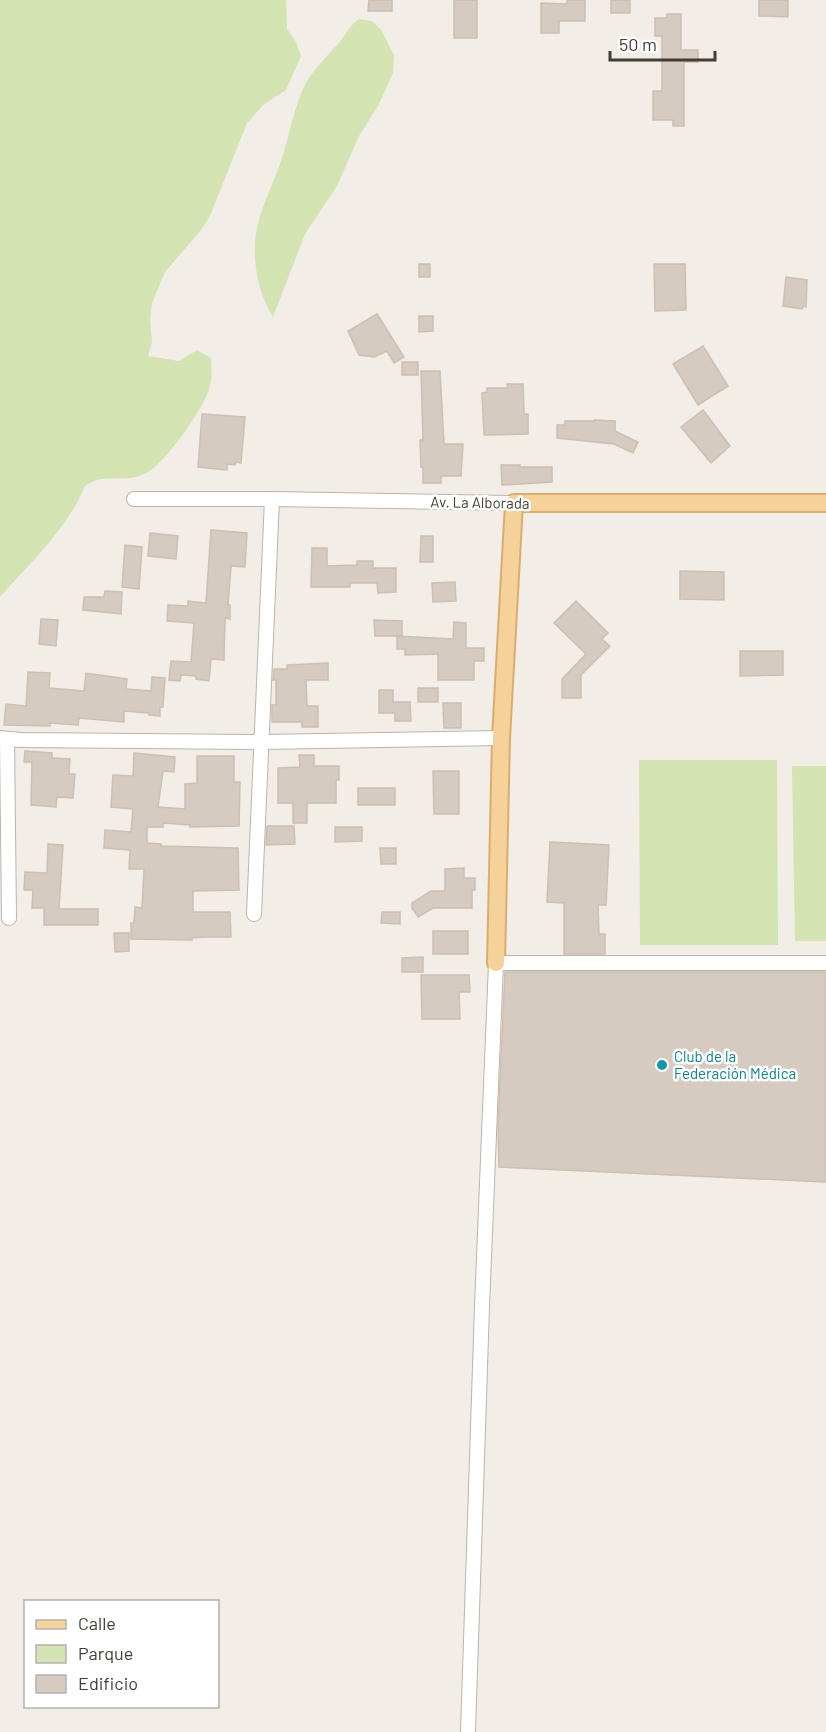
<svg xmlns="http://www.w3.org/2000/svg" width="826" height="1732" font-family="Barlow,sans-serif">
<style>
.green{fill:#d3e3b2}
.building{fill:#d6cbc0;stroke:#cdbfb1;stroke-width:1.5}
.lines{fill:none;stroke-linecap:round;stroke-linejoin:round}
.minor-casing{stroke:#bdb4aa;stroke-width:16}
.major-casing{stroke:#daad6d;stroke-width:20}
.minor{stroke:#fff;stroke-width:14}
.major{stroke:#f6d29b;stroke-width:16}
.culture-dot{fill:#0f9aa8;stroke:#fff;stroke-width:2}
.labels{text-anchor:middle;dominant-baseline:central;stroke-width:5;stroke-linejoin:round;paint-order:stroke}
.street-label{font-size:15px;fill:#443d36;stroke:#fff}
.culture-label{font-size:15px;fill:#0d838f;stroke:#fff;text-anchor:start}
</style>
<rect width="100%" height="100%" fill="#f2ede7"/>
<g class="green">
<path d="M 0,0 L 286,0 L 287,29 L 296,42 L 301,56 L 286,90 L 263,105 L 247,123 L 210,216 L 201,230 L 165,272 L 152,303 L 150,321 L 152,342 L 148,356 L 179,361 L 197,350 L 211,358 C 212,369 212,379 209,390 C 202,410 166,462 148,472 C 134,481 117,477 102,479 C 96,479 90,483 85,486 C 69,527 29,564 0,597 Z"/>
<path d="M 359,19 L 372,21 L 381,30 L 394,55 L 393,73 L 378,106 L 359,136 L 337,186 L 305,234 L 273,317 C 258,293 252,261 256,233 C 260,209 272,187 280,164 C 289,140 295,99 309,78 C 317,66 329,54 339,43 C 346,34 349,26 359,19 Z"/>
<path d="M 639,760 L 777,760 L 778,945 L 640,945 Z"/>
<path d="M 792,766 L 826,766 L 826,941 L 795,941 Z"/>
</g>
<g class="building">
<path d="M 369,0 L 392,0 L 392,11 L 368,11 Z"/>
<rect x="454" y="0" width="23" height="38"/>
<path d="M 567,0 L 585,0 L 585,21 L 559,21 L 559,33 L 541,33 L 541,3 L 567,4 Z"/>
<rect x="611" y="0" width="19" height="13"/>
<path d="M 759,0 L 788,0 L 788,17 L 759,16 Z"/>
<path d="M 667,14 L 681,14 L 681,50 L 698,50 L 698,62 L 684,62 L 684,126 L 673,126 L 673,120 L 653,120 L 653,91 L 662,91 L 662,36 L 655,36 L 655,18 L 667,18 Z"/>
<rect x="419" y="264" width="11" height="13"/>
<path d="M 654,264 L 685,264 L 686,310 L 655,311 Z"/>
<path d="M 786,277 L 807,280 L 806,307 L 803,306 L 802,309 L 783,306 Z"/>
<path d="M 377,314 L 404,357 L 394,363 L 387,351 L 374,357 L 359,355 L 348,331 Z"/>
<path d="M 419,316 L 433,316 L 433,331 L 419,332 Z"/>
<path d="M 703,346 L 728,386 L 698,405 L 673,364 Z"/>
<rect x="402" y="362" width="16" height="13"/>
<path d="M 421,371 L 440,371 L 444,444 L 463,444 L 461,476 L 441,476 L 441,483 L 423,483 L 423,467 L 421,467 L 420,440 L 423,440 Z"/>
<path d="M 507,384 L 523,384 L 524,414 L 528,414 L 528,434 L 484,435 L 482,393 L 487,392 L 487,388 L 508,388 Z"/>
<path d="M 703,410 L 730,446 L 711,463 L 681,427 Z"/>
<path d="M 202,414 L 245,417 L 241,463 L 236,462 L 235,465 L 227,464 L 227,470 L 198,467 Z"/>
<path d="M 594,420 L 615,421 L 615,431 L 638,442 L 633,453 L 614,444 L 557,438 L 557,425 L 565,425 L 565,421 L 594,421 Z"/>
<path d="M 501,465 L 520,465 L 520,467 L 552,467 L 552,482 L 502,485 Z"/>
<path d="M 211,530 L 247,533 L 245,567 L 231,566 L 228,605 L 230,605 L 230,619 L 225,618 L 224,660 L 211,659 L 209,681 L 196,679 L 196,676 L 181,675 L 180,681 L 169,680 L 171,661 L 191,662 L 194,623 L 167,621 L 168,605 L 188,606 L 188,601 L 206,603 Z"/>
<path d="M 150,533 L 178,536 L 176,559 L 148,556 Z"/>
<path d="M 421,536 L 433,536 L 433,562 L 420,562 Z"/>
<path d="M 125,545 L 142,547 L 139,589 L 122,587 Z"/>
<path d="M 312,548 L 327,548 L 327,566 L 357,565 L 357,561 L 373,561 L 373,568 L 396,568 L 396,592 L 378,593 L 377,583 L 350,583 L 350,587 L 311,587 Z"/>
<path d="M 680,571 L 724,572 L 724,600 L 680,599 Z"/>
<path d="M 455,582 L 456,601 L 433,602 L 432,583 Z"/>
<path d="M 105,591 L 122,592 L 121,614 L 83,610 L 84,597 L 104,597 Z"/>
<path d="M 576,601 L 608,633 L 602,639 L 610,646 L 581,675 L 581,698 L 562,698 L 562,679 L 586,654 L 554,623 Z"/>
<path d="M 41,619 L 58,620 L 56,646 L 39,644 Z"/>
<path d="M 374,620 L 402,621 L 402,636 L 375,636 Z"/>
<path d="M 454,622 L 466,623 L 466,648 L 484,648 L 484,661 L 474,661 L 474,680 L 438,680 L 438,654 L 405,655 L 405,649 L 397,649 L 397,636 L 453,639 Z"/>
<path d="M 740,651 L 783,651 L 783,675 L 740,676 Z"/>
<path d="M 328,663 L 328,680 L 306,680 L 307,706 L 318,706 L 318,727 L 302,727 L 302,722 L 272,722 L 272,705 L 276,705 L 276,680 L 273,680 L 274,669 L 287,669 L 287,665 Z"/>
<path d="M 28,672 L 50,673 L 49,688 L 84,691 L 86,673 L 127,679 L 126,689 L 151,691 L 152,677 L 165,678 L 163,707 L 160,707 L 160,716 L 149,715 L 149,713 L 124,711 L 124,722 L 79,718 L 78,725 L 50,723 L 50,726 L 4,725 L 6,704 L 26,706 Z"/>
<rect x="418" y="688" width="20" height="14"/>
<path d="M 379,690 L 393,690 L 393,702 L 410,702 L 411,721 L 395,721 L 395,713 L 379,713 Z"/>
<path d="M 443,703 L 461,703 L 461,728 L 444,728 Z"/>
<path d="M 25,751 L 52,753 L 52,758 L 70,759 L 69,774 L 75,774 L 73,798 L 57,797 L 56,807 L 31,805 L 32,762 L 24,762 Z"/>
<path d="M 134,753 L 175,757 L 174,772 L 163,771 L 158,807 L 185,809 L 185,784 L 197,783 L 197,756 L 234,756 L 234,782 L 240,782 L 239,826 L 190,827 L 190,825 L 163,823 L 163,827 L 147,827 L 147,843 L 161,844 L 161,846 L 238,848 L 239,890 L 193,891 L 193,912 L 230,912 L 231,937 L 204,937 L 192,938 L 192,940 L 131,939 L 131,923 L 134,923 L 135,907 L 142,908 L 144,869 L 129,869 L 130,850 L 104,848 L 105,830 L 131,832 L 133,809 L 111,807 L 113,775 L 133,776 Z"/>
<path d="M 299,755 L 314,755 L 314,766 L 339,766 L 339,780 L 336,780 L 336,803 L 307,803 L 307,823 L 293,823 L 293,803 L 278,803 L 278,768 L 300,767 Z"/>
<path d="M 433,771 L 459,771 L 459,814 L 434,814 Z"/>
<rect x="358" y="788" width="37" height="17"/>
<path d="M 267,826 L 294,826 L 295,844 L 266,845 Z"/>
<path d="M 335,827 L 362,827 L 362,841 L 335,842 Z"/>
<path d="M 550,842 L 609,845 L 606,905 L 598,905 L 599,934 L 605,934 L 605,954 L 564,954 L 564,903 L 547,902 Z"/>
<path d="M 48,844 L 63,845 L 59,909 L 98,909 L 98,925 L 44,925 L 44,908 L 32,908 L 33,890 L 24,890 L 25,872 L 47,873 Z"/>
<path d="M 380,848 L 396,848 L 396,864 L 381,864 Z"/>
<path d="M 464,868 L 464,878 L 475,878 L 475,890 L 472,890 L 472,908 L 433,908 L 418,917 L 412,908 L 412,903 L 431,891 L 445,891 L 445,869 Z"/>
<path d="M 382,912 L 400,912 L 400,924 L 381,923 Z"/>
<rect x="433" y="931" width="35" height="23"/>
<path d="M 114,933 L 129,933 L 129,951 L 115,952 Z"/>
<path d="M 423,957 L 423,972 L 402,972 L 402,958 Z"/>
<path d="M 505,972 L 826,972 L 826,1182 L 499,1167 L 498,1127 Z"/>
<path d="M 421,975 L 469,975 L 470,992 L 459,992 L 460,1019 L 422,1019 Z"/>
</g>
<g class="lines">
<defs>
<g id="minor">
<path d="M 134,499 L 272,499 L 514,503"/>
<path d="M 0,738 L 21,740 L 261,742 L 501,738"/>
<path d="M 7,739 L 9,918"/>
<path d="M 254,914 L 272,499"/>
<path d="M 468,1732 L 482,1306 L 496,963 L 826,963"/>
</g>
<path id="major" d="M 496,963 L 501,738 L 514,503 L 826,503"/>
</defs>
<use href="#minor" class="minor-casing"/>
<use href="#major" class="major-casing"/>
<use href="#minor" class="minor"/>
<use href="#major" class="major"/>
</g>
<circle class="culture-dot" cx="662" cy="1065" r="6"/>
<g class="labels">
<g class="street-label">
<text transform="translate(480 502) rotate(1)">Av. La Alborada</text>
</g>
<g class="culture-label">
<text x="674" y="1056">Club de la<tspan x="674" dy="17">Federación Médica</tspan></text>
</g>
</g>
<rect x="24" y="1600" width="195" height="108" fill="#ffffff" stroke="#b4b1af" stroke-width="1.5"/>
<rect x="36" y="1620" width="30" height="9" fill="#f6d29b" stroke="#b4b1af" stroke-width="1.5"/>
<text x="78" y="1630" font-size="18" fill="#443d36">Calle</text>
<rect x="36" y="1645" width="30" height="18" fill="#d3e3b2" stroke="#b4b1af" stroke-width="1.5"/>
<text x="78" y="1660" font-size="18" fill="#443d36">Parque</text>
<rect x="36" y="1675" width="30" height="18" fill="#d6cbc0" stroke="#b4b1af" stroke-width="1.5"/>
<text x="78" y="1690" font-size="18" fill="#443d36">Edificio</text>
<path d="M610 51v9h105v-9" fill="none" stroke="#443d36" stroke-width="3"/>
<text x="619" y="51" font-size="18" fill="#443d36" stroke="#ffffff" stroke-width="4.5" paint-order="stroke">50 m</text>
</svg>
